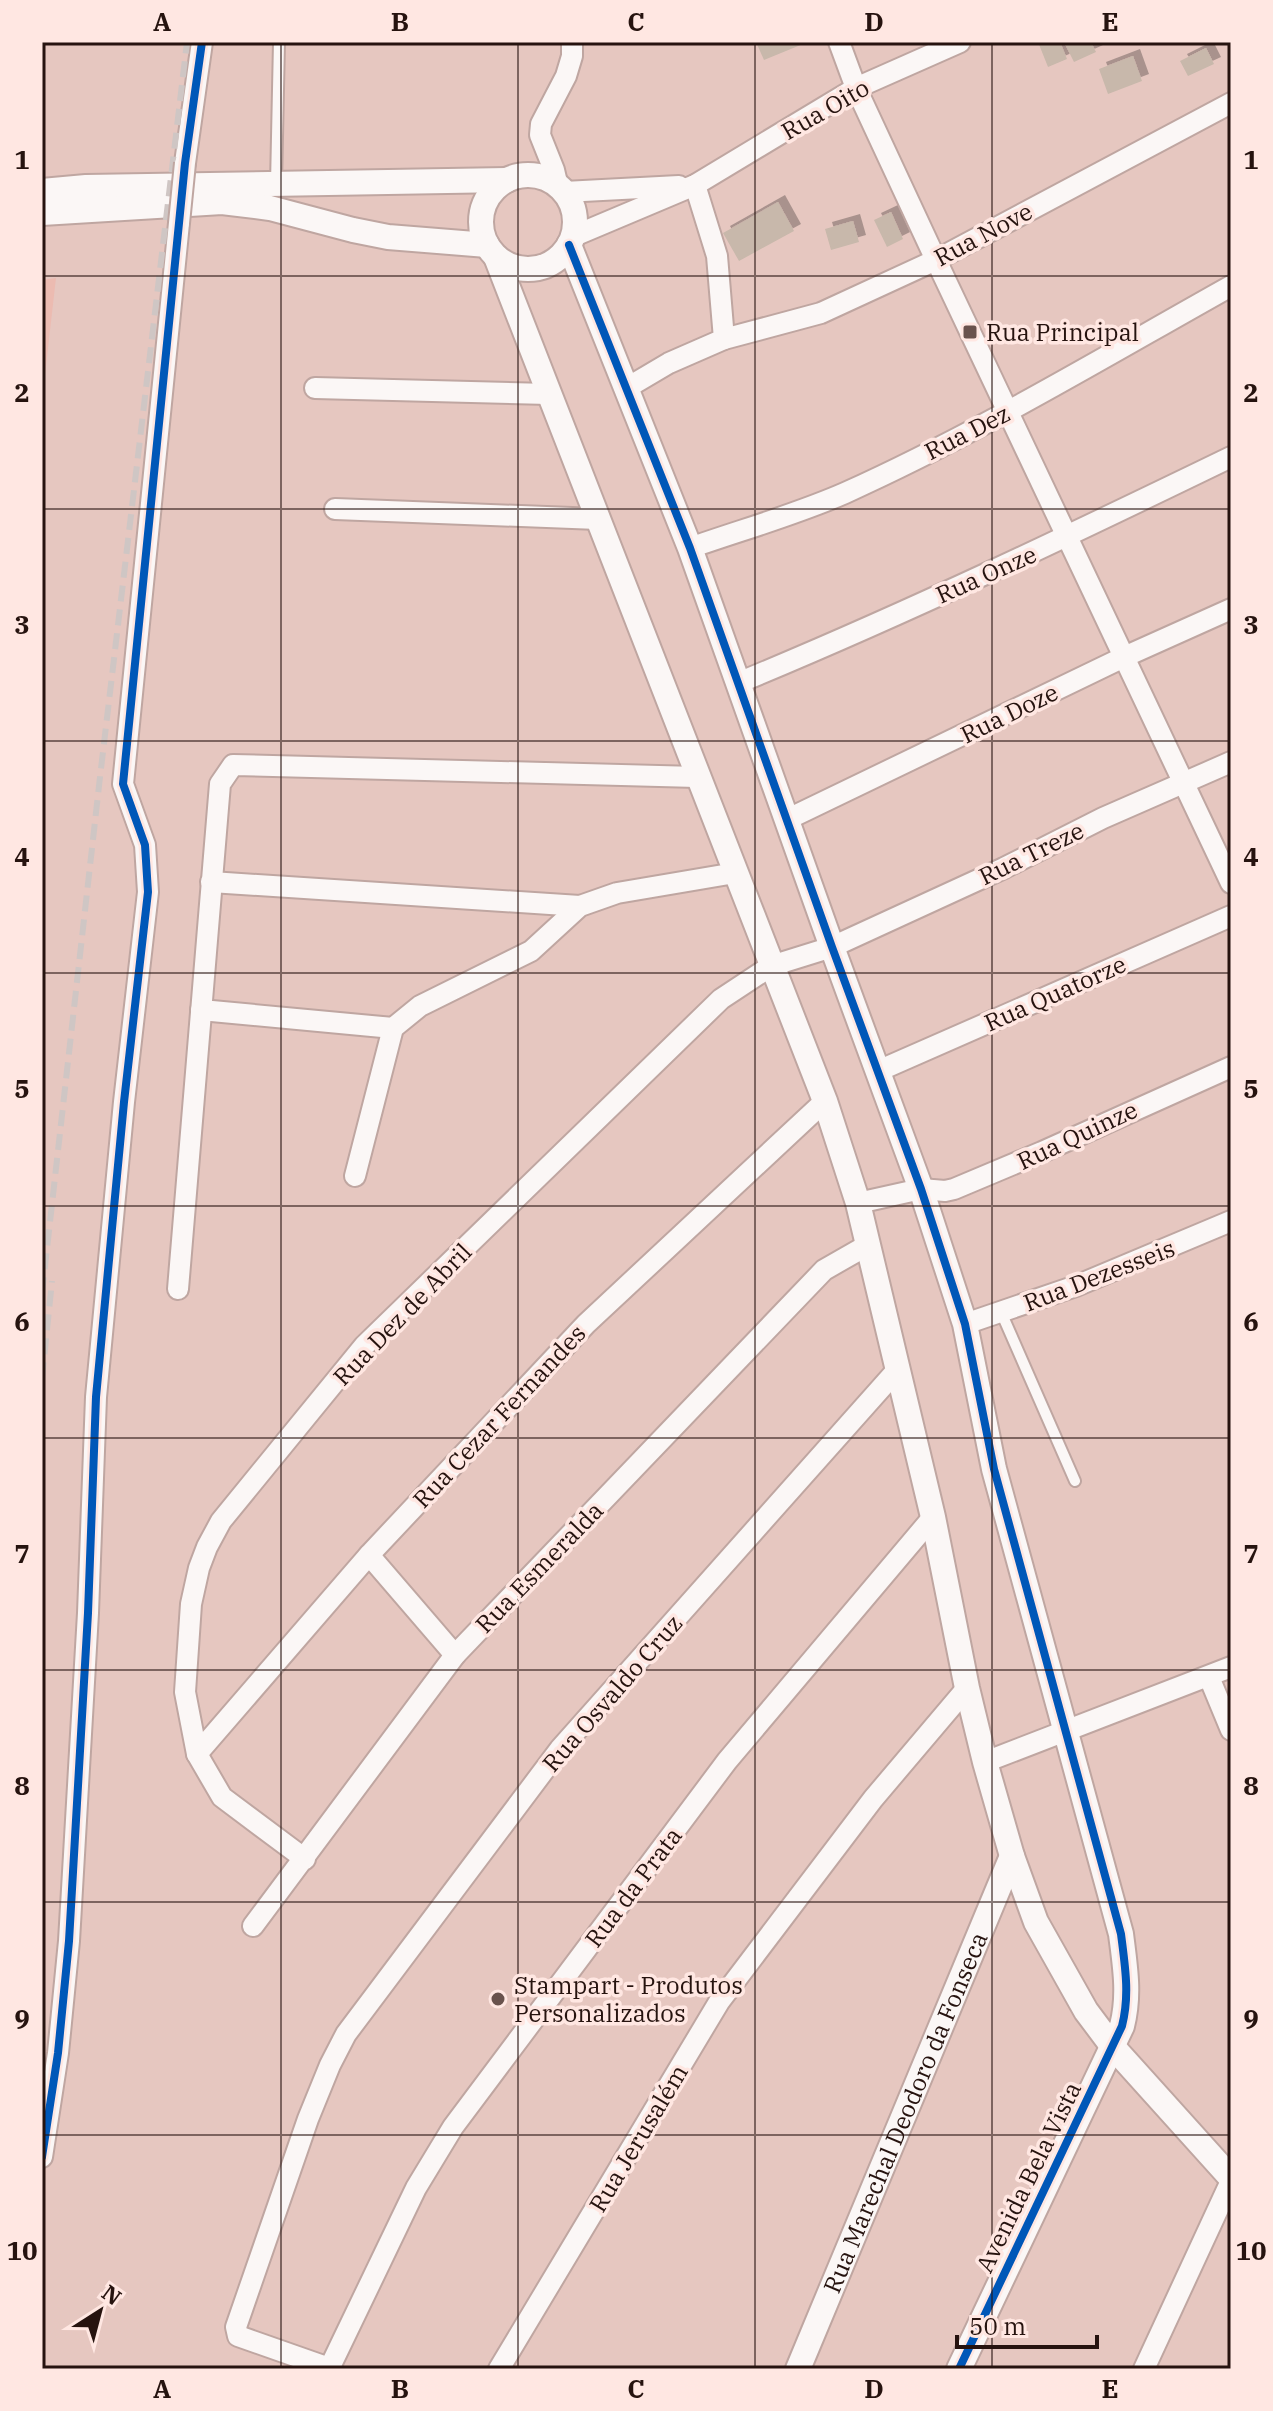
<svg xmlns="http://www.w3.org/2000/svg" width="1273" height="2411" font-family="'IBM Plex Serif',serif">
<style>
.built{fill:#ecbbb1}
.building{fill:#c8b8ab;filter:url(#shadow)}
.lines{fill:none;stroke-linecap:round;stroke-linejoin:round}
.service-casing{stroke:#bfa6a1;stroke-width:14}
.minor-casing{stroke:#bfa6a1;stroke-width:24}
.tertiary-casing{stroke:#bfa6a1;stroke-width:28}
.service{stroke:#fbf7f6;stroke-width:10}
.minor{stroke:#fbf7f6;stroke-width:20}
.tertiary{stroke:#fbf7f6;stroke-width:24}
.rail{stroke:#cfc6c4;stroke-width:6;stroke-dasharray:16 8;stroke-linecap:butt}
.minor-bridge-casing{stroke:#bfa6a1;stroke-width:24;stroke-linecap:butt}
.minor-bridge{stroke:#fbf7f6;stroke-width:20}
.cycleway-casing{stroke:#ffe7e2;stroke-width:13}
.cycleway{stroke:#0057b8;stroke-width:8}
.grid{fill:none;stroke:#26130f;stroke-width:2;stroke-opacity:0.55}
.poi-dot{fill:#69524d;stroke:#ffe7e2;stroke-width:3}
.labels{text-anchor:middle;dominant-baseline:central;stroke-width:7;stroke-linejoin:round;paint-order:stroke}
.street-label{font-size:24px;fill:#26130f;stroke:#ffe7e2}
.poi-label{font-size:24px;fill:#26130f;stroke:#ffe7e2;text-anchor:start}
.neatline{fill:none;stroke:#26130f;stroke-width:3}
.grid-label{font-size:26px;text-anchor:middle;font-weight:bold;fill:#26130f}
</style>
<defs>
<filter id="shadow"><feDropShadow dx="7" dy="-7" stdDeviation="0" flood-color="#0004"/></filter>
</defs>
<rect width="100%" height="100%" fill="#e6c7c0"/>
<path class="built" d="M 56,278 L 42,401 L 42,280 Z"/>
<g class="building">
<path d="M 756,42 L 802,42 L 803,44 L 764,60 Z"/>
<path d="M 1038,42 L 1060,42 L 1067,59 L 1048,67 Z"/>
<path d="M 1064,42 L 1091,42 L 1096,52 L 1074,62 Z"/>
<path d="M 1206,48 L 1214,64 L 1188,76 L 1180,61 Z"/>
<path d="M 1133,56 L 1142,81 L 1108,94 L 1099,69 Z"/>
<path d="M 778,202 L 794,231 L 739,261 L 723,233 Z"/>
<path d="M 891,212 L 903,239 L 887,247 L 874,220 Z"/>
<path d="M 853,221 L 859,242 L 831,250 L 825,229 Z"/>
</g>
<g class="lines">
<defs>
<g id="service">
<path d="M 276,184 L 279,42"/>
<path d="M 1001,1312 L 1075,1481"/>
</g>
<g id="minor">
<path d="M 839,42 L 856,88 L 936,260 L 1231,883"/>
<path d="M 185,163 L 202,42"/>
<path d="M 558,187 L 554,170 L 540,135 L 541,124 L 566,76 L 572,56 L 572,42"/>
<path d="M 564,192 L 679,186"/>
<path d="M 574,236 L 695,185 L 856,88 L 960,42"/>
<path d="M 724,339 L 821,313 L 936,260 L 1231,103"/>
<path d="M 315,388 L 549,394"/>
<path d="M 625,389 L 669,363 L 724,339 L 717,256 L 695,185"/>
<path d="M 335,509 L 598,519"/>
<path d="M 690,548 C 741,530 795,515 845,493 C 978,433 1104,357 1231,286"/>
<path d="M 738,683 C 905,614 1068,536 1231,457"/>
<path d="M 788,819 L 1124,657 L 1231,609"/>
<path d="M 211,882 L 580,906"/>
<path d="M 201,1010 L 393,1028"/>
<path d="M 878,1071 L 1231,916"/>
<path d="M 355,1176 L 393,1028 L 420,1006 L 531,951 L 580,906 L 617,893 L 735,873"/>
<path d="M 858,1203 L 921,1189 L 945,1191 L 954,1189 L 1042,1152 L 1231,1067"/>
<path d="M 178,1289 L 220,784 L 233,765 L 697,777"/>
<path d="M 965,1324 L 1076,1286 L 1231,1221"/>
<path d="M 369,1555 L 455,1655"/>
<path d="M 1209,1677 L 1231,1730"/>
<path d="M 197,1754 L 369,1555 L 586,1324 L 825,1101"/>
<path d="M 985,1762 L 1231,1667"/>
<path d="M 305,1859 L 222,1797 L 197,1754 L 185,1692 L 191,1604 L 199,1568 L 207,1547 L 221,1521 L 364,1346 L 721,999 L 771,966 L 832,947 L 1004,868 L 1103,818 L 1231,762"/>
<path d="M 253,1926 L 455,1655 L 824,1270 L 866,1246"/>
<path d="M 42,2157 L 58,2053 L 69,1941 L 88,1613 L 96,1397 L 124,1102 L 148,892 L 145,845 L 123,784 L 179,223"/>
<path d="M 329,2369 L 416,2188 L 453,2127 L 727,1761 L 933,1517"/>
<path d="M 332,2369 L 238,2336 L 236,2327 L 308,2119 L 330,2065 L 346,2034 L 560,1749 L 898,1369"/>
<path d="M 499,2369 L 719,2002 L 873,1799 L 967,1688"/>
<path d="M 1144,2369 L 1231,2181"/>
</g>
<g id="tertiary">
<circle cx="528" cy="222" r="47"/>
<path d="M 42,191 L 86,187 L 507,180"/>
<path d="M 42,213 L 222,202 L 270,208 L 353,230 L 388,237 L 487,245"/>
<path d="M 569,245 L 690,548 L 832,947 L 921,1189 L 965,1324 L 994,1469 L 1121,1934 C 1125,1966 1130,1995 1122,2026 L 959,2369"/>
<path d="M 496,257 L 825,1101 L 858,1203 L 933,1517 L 967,1688 L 985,1762 L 1012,1856 L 1036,1922 L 1086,2011 L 1113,2047 L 1231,2178"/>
<path id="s1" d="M 798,2369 L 1012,1856"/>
</g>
</defs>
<use href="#service" class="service-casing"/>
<use href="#minor" class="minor-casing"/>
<use href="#tertiary" class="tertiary-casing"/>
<use href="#service" class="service"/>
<use href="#minor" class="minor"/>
<use href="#tertiary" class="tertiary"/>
<g class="rail">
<path d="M 42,1293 L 100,777 L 187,42"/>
<path d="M 42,1378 L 52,1281"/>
</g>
<defs>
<path id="minor-bridge" d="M 179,223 L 185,163"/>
</defs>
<use href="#minor-bridge" class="minor-bridge-casing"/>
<use href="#minor-bridge" class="minor-bridge"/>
<defs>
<g id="cycleway">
<path d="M 569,245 L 690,548 L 832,947 L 921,1189 L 965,1324 L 994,1469 L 1121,1934 C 1125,1966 1130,1995 1122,2026 L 959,2369"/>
<path d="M 42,2157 L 58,2053 L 69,1941 L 88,1613 L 96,1397 L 124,1102 L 148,892 L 145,845 L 123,784 L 185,163 L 202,42"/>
</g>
</defs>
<use href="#cycleway" class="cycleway-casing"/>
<use href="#cycleway" class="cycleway"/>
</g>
<path class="grid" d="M 281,42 L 281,2369M 518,42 L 518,2369M 755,42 L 755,2369M 992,42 L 992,2369M 42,276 L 1231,276M 42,509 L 1231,509M 42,741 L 1231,741M 42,973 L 1231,973M 42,1206 L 1231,1206M 42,1438 L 1231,1438M 42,1670 L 1231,1670M 42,1902 L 1231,1902M 42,2135 L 1231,2135"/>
<g class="poi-dot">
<rect x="962" y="324" width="16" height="16" rx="4"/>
<circle cx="498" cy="1999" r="8"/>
</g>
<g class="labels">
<g class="street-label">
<text transform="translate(825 109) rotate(-30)">Rua Oito</text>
<text transform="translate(983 234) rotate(-28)">Rua Nove</text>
<text transform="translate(967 432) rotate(-27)">Rua Dez</text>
<text transform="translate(986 574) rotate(-24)">Rua Onze</text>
<text transform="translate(1009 713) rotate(-26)">Rua Doze</text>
<text transform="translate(1031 853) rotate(-26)">Rua Treze</text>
<text transform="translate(1055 993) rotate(-24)">Rua Quatorze</text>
<text transform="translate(1077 1135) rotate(-25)">Rua Quinze</text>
<text transform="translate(1099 1275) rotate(-21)">Rua Dezesseis</text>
<text transform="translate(402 1314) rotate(-46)">Rua Dez de Abril</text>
<text transform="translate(499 1416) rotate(-47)">Rua Cezar Fernandes</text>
<text transform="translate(539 1567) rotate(-46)">Rua Esmeralda</text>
<text transform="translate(612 1693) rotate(-49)">Rua Osvaldo Cruz</text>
<text transform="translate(633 1887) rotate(-53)">Rua da Prata</text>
<text stroke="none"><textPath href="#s1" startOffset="278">Rua Marechal Deodoro da Fonseca</textPath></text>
<text transform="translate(638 2138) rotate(-59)">Rua Jerusalém</text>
<text transform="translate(1028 2177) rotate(-64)">Avenida Bela Vista</text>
</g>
<g class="poi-label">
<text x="986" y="332">Rua Principal</text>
<text x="514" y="1985">Stampart - Produtos<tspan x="514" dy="28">Personalizados</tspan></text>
</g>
</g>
<rect width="1273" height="2411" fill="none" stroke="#ffe7e2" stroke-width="88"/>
<g transform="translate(100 2311) rotate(36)" stroke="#ffe7e2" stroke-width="6" paint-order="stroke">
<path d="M0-6L14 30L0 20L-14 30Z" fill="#26130f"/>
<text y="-12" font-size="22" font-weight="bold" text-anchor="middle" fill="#26130f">N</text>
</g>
<path d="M957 2335v12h140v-12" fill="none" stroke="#26130f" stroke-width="4"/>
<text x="969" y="2335" font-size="24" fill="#26130f" stroke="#ffe7e2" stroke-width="6" paint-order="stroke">50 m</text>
<rect x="44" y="44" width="1185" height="2323" class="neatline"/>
<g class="grid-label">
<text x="162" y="31">A</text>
<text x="400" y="31">B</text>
<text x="636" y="31">C</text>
<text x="874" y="31">D</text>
<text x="1110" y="31">E</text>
<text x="22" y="169">1</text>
<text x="1251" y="169">1</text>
<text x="22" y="402">2</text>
<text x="1251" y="402">2</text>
<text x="22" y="634">3</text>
<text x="1251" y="634">3</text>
<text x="22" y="866">4</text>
<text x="1251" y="866">4</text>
<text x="22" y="1098">5</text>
<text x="1251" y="1098">5</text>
<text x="22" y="1331">6</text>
<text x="1251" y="1331">6</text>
<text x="22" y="1563">7</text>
<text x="1251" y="1563">7</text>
<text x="22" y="1795">8</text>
<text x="1251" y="1795">8</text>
<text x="22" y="2028">9</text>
<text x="1251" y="2028">9</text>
<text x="22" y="2260">10</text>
<text x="1251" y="2260">10</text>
<text x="162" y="2398">A</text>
<text x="400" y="2398">B</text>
<text x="636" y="2398">C</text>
<text x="874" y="2398">D</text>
<text x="1110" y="2398">E</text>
</g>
</svg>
